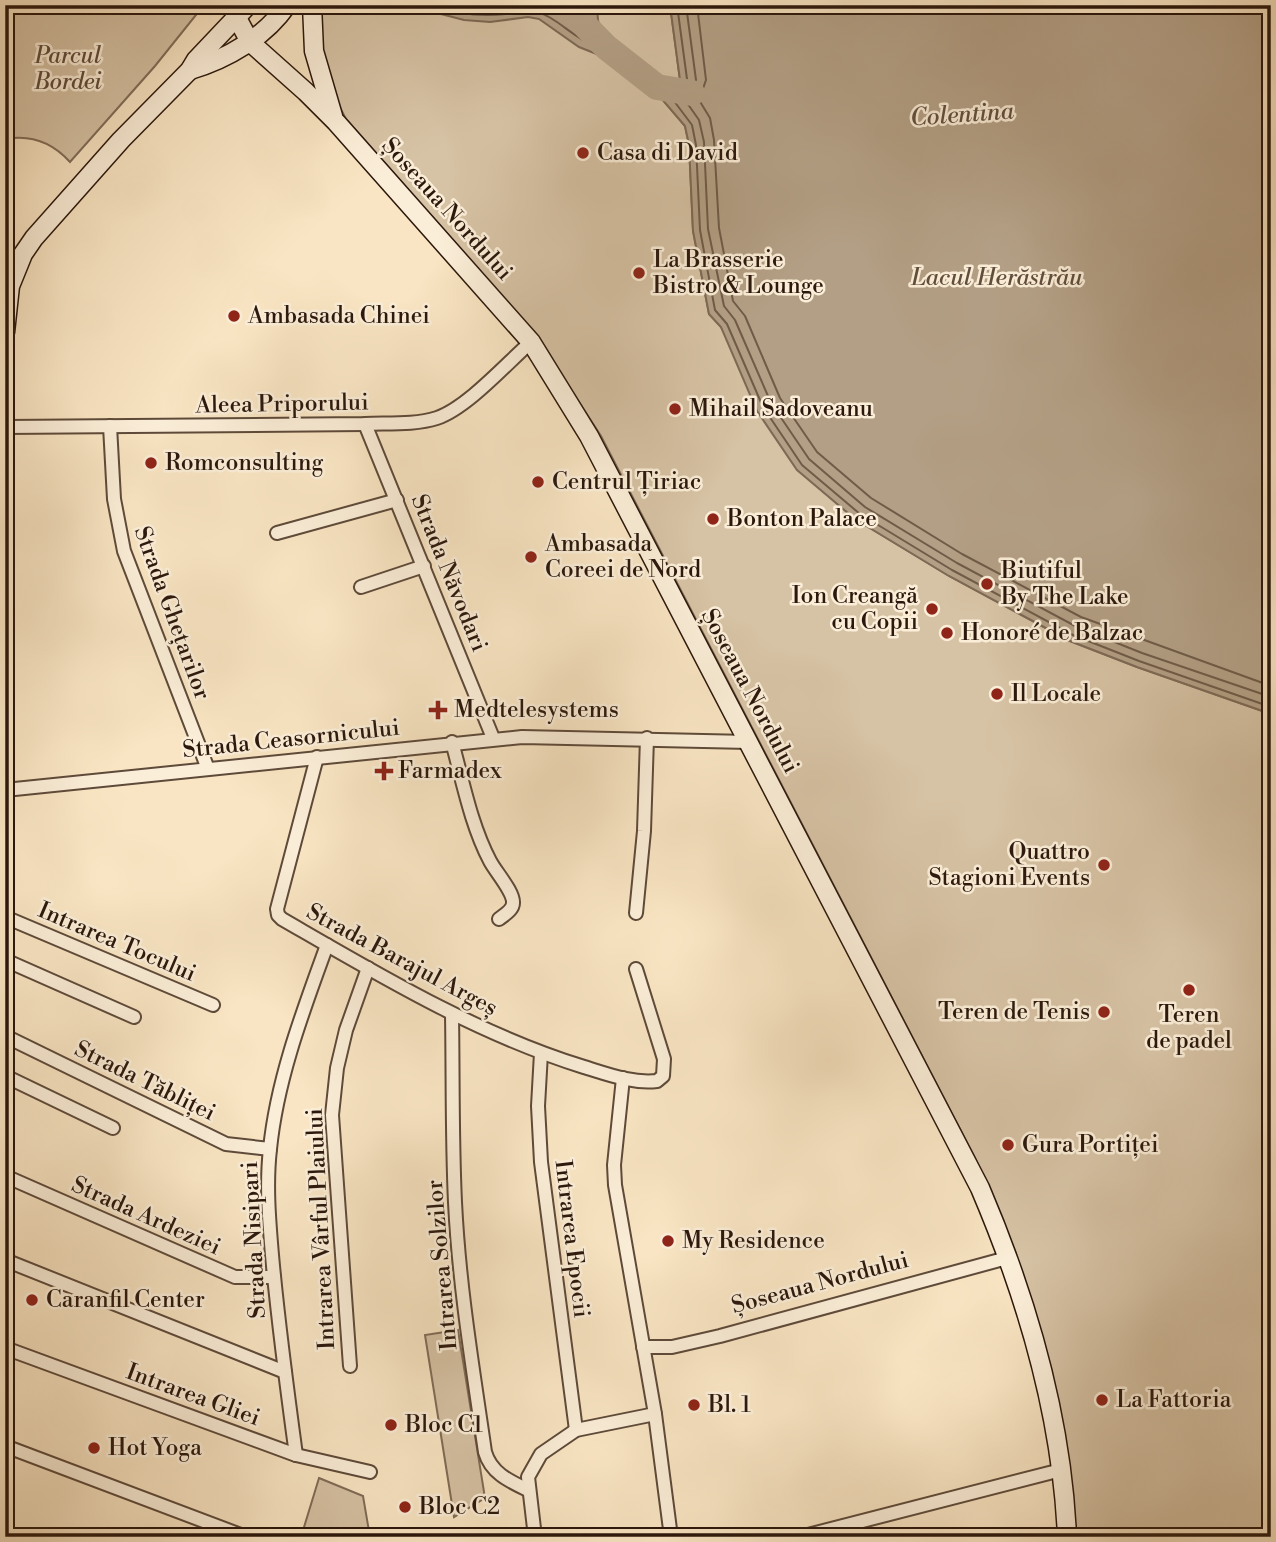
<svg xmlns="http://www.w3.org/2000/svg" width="1276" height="1542" font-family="'Libre Bodoni',serif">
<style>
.green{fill:#d6c2a4;stroke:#806c58;stroke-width:2}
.water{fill:#b39f85;stroke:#7d6955;stroke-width:2}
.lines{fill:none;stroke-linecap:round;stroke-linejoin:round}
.shore{stroke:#6f5b48;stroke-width:2}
.river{stroke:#b39f85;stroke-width:26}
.street-casing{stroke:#5e4a3a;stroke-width:16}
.secondary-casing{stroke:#2b170c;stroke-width:21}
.street{stroke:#fbeed8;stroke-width:12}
.secondary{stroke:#fbeed8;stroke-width:18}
.poi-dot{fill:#8f2418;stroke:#fbeed8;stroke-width:2.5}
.labels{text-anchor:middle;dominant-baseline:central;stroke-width:5;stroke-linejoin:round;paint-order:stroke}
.park-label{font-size:23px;font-style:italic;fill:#5e4a3a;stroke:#fbeed8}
.poi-label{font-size:23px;fill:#2b170c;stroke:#fbeed8;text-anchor:start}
.street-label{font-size:23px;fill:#2b170c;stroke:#fbeed8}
.water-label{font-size:24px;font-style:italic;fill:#614d3c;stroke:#fbeed8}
</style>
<rect width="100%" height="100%" fill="#f9e5c3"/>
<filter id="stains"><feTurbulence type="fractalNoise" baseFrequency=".00286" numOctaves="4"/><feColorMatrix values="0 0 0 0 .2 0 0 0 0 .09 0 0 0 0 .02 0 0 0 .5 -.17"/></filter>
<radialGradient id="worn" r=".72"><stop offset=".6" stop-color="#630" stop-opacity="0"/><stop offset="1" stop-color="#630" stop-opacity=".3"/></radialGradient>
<g class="green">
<path d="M 5,5 L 204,5 L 155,66 L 70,162 C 53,143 32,134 5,139 Z"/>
<path d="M 321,5 L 670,5 L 680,80 L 674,86 L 660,83 L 655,91 L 685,126 L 689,145 L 693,231 L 709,314 L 721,327 L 797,469 L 855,519 L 949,576 L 1070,641 L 1137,667 L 1271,714 L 1271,1537 L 1070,1537 L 1068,1499 L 989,1190 L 975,1158 L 601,436 L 532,330 L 346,119 L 332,92 L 321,51 Z"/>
<path d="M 458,1330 L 485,1498 L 454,1517 L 425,1335 Z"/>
<path d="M 319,1478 L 363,1496 L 370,1537 L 301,1537 Z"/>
</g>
<g class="water">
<path d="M 427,5 L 599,5 C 595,20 600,30 609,42 L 599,55 L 579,47 L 539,19 L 528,17 L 490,22 L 464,20 L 441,14 Z"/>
<path d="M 670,5 L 1271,5 L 1271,714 L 1137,667 L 1070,641 L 949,576 L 855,519 L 797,470 L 757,411 L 721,327 L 709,314 L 693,231 L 689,145 L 685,126 L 655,91 L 660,83 L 674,86 L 680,80 Z"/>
</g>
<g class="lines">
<g class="shore">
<path d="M 440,5 C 460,16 484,16 506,14 C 515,13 524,9 533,11 C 556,15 573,39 596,46 L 599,42 C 592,30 588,19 592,5"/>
<path d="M 677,5 L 687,79 L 682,90 L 672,94 L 671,97 L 692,125 L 696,145 L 700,230 L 715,310 L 727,324 L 763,407 L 802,465 L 860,514 L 952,570 L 1073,635 L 1139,661 L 1271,707"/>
<path d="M 686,5 L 696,80 L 694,87 L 685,100 L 699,120 L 704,142 L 708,229 L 724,306 L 735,320 L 771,403 L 809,459 L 865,507 L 957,563 L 1077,627 L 1142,653 L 1271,697"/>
<path d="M 697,5 L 706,80 L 699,100 L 710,118 L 714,140 L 719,228 L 733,301 L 745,316 L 780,398 L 817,452 L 871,498 L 962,554 L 1081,617 L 1271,686"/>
</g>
<path class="river" d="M 565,5 L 606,47 L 657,87 L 692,93"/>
<defs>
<g id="street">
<path d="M 365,424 L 493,738"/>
<path d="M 110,426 L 114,499 L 124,551 L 208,769"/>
<path d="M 5,427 L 365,424 C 388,423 415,425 437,418 C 467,408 506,364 531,342"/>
<path d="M 277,533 L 397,500"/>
<path d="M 361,587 L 424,566"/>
<path d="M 452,742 C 463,782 471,825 490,861 C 495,871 514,892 513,903 C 513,910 504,915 499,919"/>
<path d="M 317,757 L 277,909 L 278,915 L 282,919 C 379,975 477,1034 584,1067 C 607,1074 633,1084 657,1081 L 663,1076 L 664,1059 L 636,969"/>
<path d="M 5,790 L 522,737 L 749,742"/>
<path d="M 636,913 L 644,831 L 647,738"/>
<path d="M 5,917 L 213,1005"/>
<path d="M 5,960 L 134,1017"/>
<path d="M 452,1014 C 453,1076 452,1139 455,1202 C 459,1286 473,1369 485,1452 C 491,1473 509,1481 528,1490"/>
<path d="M 5,1036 L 226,1144 L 270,1149"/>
<path d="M 541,1053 L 538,1106 L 541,1162 L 576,1430"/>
<path d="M 5,1076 L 113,1128"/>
<path d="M 623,1078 L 614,1165 L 615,1185 L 655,1414 L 671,1537"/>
<path d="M 5,1176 L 235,1277 L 274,1277"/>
<path d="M 5,1260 L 285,1372"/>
<path d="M 643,1347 L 672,1347 L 720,1336 L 1007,1258"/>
<path d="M 5,1348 L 296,1455 L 370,1472"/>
<path d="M 350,1366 L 332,1115 L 337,1068 L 346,1030 L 368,968"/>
<path d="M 5,1446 L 246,1537"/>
<path d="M 296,1455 C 287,1389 278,1322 272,1255 C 269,1220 266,1184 270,1149 C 277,1079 303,1011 327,945"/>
<path d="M 535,1537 L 528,1477 L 541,1454 L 576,1430 L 655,1414"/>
<path d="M 800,1537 L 1061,1470"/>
</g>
<g id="secondary">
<path d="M 312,5 L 314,51 L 333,116"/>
<path d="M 237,18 L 250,42 L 306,92 L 336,122 L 531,342 L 589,436 L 980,1188 C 1027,1298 1062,1417 1067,1537"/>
<path d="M 190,70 C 227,59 265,37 287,5"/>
<path d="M 5,332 L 10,286 L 23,254 L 34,238 L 121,140 L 190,70 L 196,60 L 248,5"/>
</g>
</defs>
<use href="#street" class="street-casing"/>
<use href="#secondary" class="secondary-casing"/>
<use href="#street" class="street"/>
<use href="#secondary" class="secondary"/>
</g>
<g class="poi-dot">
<circle cx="583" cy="153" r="7"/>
<circle cx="639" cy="273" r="7"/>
<circle cx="234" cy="316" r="7"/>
<circle cx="675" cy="409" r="7"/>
<circle cx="151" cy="463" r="7"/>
<circle cx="538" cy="482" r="7"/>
<circle cx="713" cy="519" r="7"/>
<circle cx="531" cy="557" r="7"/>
<circle cx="987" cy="584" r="7"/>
<circle cx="932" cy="609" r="7"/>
<circle cx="947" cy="633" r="7"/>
<circle cx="997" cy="694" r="7"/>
<path d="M434.5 699.5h7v7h7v7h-7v7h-7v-7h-7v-7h7z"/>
<path d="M380.5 760.5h7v7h7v7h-7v7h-7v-7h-7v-7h7z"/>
<circle cx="1104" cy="865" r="7"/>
<circle cx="1189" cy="990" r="7"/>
<circle cx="1104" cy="1012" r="7"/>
<circle cx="1008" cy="1145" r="7"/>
<circle cx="668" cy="1241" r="7"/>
<circle cx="32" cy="1300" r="7"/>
<circle cx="1102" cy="1400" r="7"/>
<circle cx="694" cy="1405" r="7"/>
<circle cx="391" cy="1425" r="7"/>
<circle cx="94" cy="1448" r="7"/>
<circle cx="405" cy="1507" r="7"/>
</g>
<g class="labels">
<g class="park-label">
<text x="68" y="56">Parcul<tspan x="68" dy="26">Bordei</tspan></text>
</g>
<g class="poi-label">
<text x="597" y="153">Casa di David</text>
<text x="653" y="260">La Brasserie<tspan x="653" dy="26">Bistro &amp; Lounge</tspan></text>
<text x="248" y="316">Ambasada Chinei</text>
<text x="689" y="409">Mihail Sadoveanu</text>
<text x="165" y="463">Romconsulting</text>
<text x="552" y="482">Centrul Țiriac</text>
<text x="727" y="519">Bonton Palace</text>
<text x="545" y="544">Ambasada<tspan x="545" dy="26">Coreei de Nord</tspan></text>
<text x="1001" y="571">Biutiful<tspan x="1001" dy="26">By The Lake</tspan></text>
<text x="918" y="596" text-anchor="end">Ion Creangă<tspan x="918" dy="26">cu Copii</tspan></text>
<text x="961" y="633">Honoré de Balzac</text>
<text x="1011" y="694">Il Locale</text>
<text x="454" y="710">Medtelesystems</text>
<text x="398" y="771">Farmadex</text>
<text x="1090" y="852" text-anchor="end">Quattro<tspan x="1090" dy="26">Stagioni Events</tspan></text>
<text x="1090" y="1012" text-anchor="end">Teren de Tenis</text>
<text x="1189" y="1015" text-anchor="middle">Teren<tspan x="1189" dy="26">de padel</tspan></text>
<text x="1022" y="1145">Gura Portiței</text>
<text x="682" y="1241">My Residence</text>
<text x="46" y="1300">Caranfil Center</text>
<text x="1116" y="1400">La Fattoria</text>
<text x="708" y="1405">Bl. 1</text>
<text x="405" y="1425">Bloc C1</text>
<text x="108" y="1448">Hot Yoga</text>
<text x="419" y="1507">Bloc C2</text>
</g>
<g class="street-label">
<text transform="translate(447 209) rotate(48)">Șoseaua Nordului</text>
<text transform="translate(282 404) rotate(-1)">Aleea Priporului</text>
<text transform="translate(449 573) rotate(68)">Strada Năvodari</text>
<text transform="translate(172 613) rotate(70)">Strada Ghețarilor</text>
<text transform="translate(750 691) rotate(62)">Șoseaua Nordului</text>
<text transform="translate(291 739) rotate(-6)">Strada Ceasornicului</text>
<text transform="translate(117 942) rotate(23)">Intrarea Tocului</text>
<text transform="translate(402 960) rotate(28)">Strada Barajul Argeș</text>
<text transform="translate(145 1081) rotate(26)">Strada Tăbliței</text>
<text transform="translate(146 1216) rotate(24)">Strada Ardeziei</text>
<text transform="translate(321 1229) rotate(-93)">Intrarea Vârful Plaiului</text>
<text transform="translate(572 1239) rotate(83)">Intrarea Epocii</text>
<text transform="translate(254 1240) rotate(-93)">Strada Nisipari</text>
<text transform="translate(442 1265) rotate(-95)">Intrarea Solzilor</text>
<text transform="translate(820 1283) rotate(-15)">Șoseaua Nordului</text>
<text transform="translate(193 1395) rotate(20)">Intrarea Gliei</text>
</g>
<g class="water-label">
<text transform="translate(962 115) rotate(-4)">Colentina</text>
<text x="997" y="278">Lacul Herăstrău</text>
</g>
</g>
<rect width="1276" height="1542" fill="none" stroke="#f9e5c3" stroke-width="28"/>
<rect x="7" y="7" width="1262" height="1528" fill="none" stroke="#2b170c" stroke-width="3.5"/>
<rect x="14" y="14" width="1248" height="1514" fill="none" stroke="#2b170c" stroke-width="2"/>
<rect width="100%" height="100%" filter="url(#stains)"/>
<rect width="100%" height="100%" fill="url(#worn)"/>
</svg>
